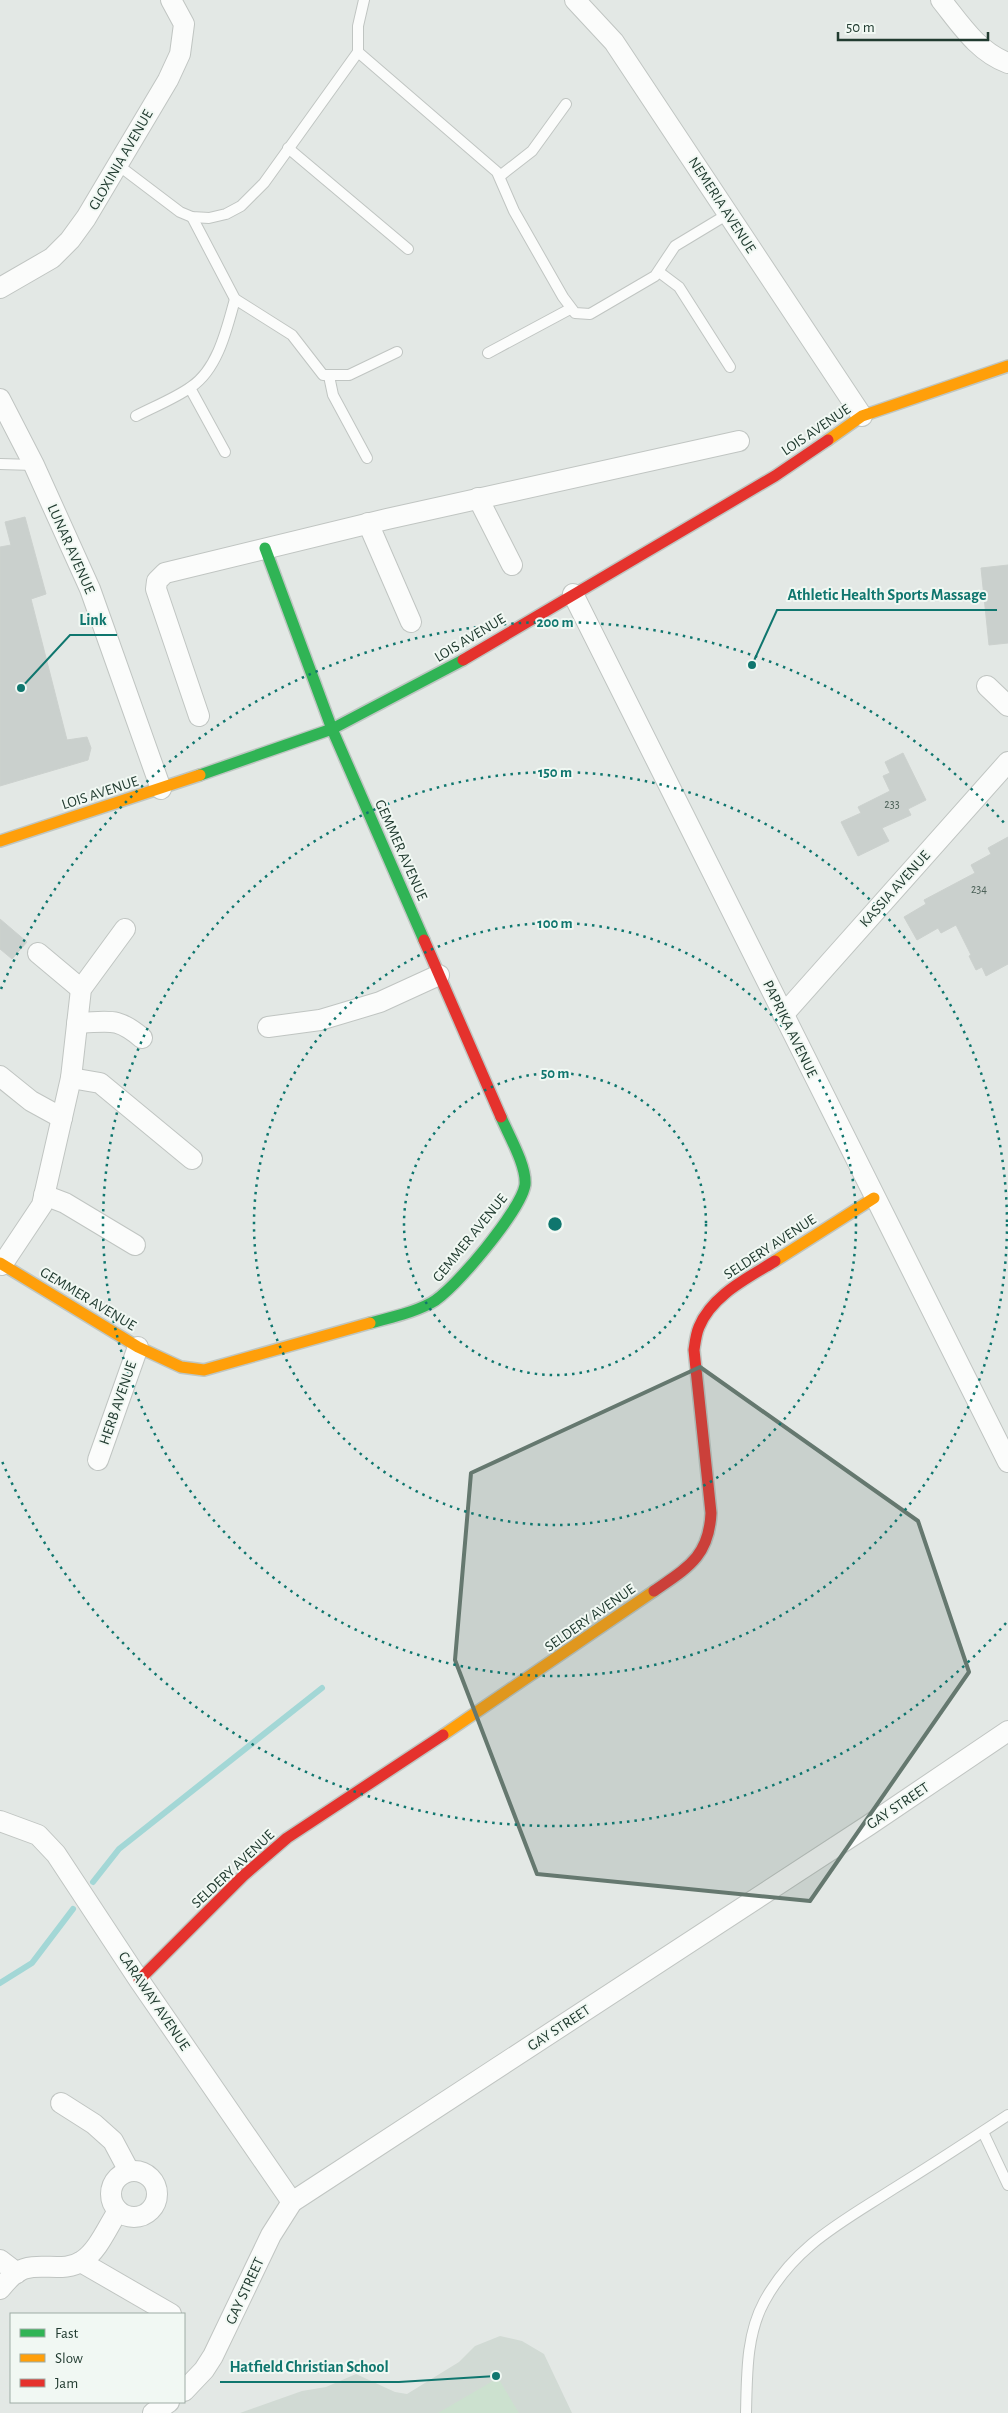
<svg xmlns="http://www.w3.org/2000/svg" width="1008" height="2413" font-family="'Alegreya Sans',sans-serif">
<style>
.built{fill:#d1dad4}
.green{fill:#cce1cf}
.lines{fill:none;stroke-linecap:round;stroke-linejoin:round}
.stream{stroke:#a3d7d6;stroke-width:6}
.building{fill:#cad0cd;stroke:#ccd1ce}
.lane-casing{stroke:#c0c5c2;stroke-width:12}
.street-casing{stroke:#c0c5c2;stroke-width:22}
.fast-casing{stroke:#bfc6c2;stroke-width:14}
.slow-casing{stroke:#bfc6c2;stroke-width:14}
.jam-casing{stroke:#bfc6c2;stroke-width:14}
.lane{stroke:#fbfcfb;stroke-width:10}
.street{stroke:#fbfcfb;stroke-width:20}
.fast{stroke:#30b455;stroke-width:11}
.slow{stroke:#ff9f0a;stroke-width:11}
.jam{stroke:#e5322d;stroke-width:11}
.marked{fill:#65786f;fill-opacity:0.2;stroke:#65786f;stroke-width:4;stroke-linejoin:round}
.ring{fill:none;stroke:#0f766e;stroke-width:2.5;stroke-dasharray:2.5 5}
.labels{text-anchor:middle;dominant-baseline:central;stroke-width:4;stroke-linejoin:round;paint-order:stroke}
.number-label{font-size:12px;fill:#4c6158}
.street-label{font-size:15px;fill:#213b30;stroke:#f1f8f3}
.centre{fill:#0f766e;stroke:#f1f8f3;stroke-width:2.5}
.ring-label{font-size:15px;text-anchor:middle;font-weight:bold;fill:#0f766e;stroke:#f1f8f3;stroke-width:4;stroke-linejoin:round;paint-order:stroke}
.leader{fill:none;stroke:#0f766e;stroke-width:2}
.callout-dot{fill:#0f766e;stroke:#f1f8f3;stroke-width:2}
.callout-label{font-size:16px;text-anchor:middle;font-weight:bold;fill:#0f766e;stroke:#f1f8f3;stroke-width:4;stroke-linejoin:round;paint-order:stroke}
</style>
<rect width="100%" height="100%" fill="#e3e8e5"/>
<path class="built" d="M 500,2336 L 522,2341 L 544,2354 L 572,2413 L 240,2413 L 302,2391 L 326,2387 L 356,2374 L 395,2392 L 407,2394 L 459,2362 L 475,2346 Z"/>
<path class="green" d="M 498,2378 L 519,2413 L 438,2413 Z"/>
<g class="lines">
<g class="stream">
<path d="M 93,1882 L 119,1849 L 322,1688"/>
<path d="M 0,1983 L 32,1963 L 73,1909"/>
</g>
</g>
<g class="building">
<path d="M 25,517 L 46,594 L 31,599 L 67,740 L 87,737 L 91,748 L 88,760 L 0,786 L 0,547 L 11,545 L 5,522 Z"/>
<path d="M 1008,565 L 1008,643 L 989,645 L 981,568 Z"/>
<path d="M 903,753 L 926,800 L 908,809 L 911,815 L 882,828 L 889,841 L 858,856 L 841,822 L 861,813 L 858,807 L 890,791 L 883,776 L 890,773 L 885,762 Z"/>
<path d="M 1008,837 L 1008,964 L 986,976 L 982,967 L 976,970 L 969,956 L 971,955 L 956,925 L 941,933 L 938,928 L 917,940 L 904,917 L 926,904 L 924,900 L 975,873 L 971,865 L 991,854 L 988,848 Z"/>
<path d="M 0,919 L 27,942 L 12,959 L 0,949 Z"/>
</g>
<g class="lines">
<defs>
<g id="lane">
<path d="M 358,52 L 497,172 L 514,211 L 563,297 L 575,313 L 590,314 L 655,276 L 675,246 L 728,214"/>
<path d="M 288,148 L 408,249"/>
<path d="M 118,165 L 180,212 L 192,217 L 209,218 L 226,214 L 241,206 L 264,183 L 358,52 L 358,26 L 364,0"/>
<path d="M 500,176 L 532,151 L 566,104"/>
<path d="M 192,217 L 235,299 L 292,335 L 323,375 L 349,375 L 397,352"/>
<path d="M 659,272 L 679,287 L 730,367"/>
<path d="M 488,353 L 570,309"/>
<path d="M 329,376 L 333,395 L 367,458"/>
<path d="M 190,388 L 225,452"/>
<path d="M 136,416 C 153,407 174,399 191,387 C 218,369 227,328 235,299"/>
<path d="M 0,464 L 34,465"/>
<path d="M 983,2132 L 1008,2185"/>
<path d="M 746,2413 C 747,2376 746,2335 764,2302 C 794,2246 842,2222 893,2189 C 932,2165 970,2140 1008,2115"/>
</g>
<g id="street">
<path d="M 575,0 L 614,42 L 862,416"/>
<path d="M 941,0 C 961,25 978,52 1008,63"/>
<path d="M 0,288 L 52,258 L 70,240 L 86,218 L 168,80 L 180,54 L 184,24 L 171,0"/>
<path d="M 0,399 L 34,465 L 90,589 L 161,789"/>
<path d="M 478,498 L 512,565"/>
<path d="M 368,523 L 411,622"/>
<path d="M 573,594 L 1008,1462"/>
<path d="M 987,686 L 1008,706"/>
<path d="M 199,716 L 156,589 L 157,581 L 165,573 L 387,519 L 739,441"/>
<path d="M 38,953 L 81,989"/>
<path d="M 783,1015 L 1008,762"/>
<path d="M 77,1023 C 109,1022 116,1016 142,1038"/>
<path d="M 268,1027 L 320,1020 L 380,1002 L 439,975"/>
<path d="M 0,1076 L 31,1101 L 62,1118"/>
<path d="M 71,1078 L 100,1083 L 192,1159"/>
<path d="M 44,1195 L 65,1203 L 135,1245"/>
<path d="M 2,1265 L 42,1205 L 71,1078 L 81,989 L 125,929"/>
<path d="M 98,1460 L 138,1347"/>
<path d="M 0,1821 L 38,1835 L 56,1854 L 139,1980 L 292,2202"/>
<path d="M 61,2103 L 94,2124 L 113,2141 L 129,2171"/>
<circle cx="134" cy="2194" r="23"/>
<path d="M 0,2260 L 17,2273"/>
<path d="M 81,2262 L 171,2314"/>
<path d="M 0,2289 C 5,2283 11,2276 17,2272 C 37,2260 63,2274 82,2261 C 98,2251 108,2226 118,2211"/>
<path d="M 184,2391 L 204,2370 L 213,2356 L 271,2235 L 292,2202 L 869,1825 L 1008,1731"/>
<path d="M 153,2413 L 169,2402"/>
</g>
<g id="fast">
<path d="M 265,548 L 332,729 L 424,940"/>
<path d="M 200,775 L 332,729 L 463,660"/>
<path d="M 370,1323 C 390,1318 412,1313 431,1303 C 454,1291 521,1210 525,1185 C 527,1166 508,1134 501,1117"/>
</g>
<g id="slow">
<path d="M 828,440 L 862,416 L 1008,366"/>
<path d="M 0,841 L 200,775"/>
<path d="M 775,1261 L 874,1198"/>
<path d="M 0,1263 L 138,1347 L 181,1367 L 204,1370 L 370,1323"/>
<path d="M 443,1735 L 654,1591"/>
</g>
<g id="jam">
<path d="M 463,660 L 775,476 L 828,440"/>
<path d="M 424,940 L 501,1117"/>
<path d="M 654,1591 C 687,1568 709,1557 711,1513 L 694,1350 C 695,1343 696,1334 699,1327 C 712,1295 748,1278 775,1261"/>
<path d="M 139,1980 L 243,1876 L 287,1838 L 443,1735"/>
</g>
</defs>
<use href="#lane" class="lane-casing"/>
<use href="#street" class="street-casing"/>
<use href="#fast" class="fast-casing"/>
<use href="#slow" class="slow-casing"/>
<use href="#jam" class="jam-casing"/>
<use href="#lane" class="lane"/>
<use href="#street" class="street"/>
<use href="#fast" class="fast"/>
<use href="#slow" class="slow"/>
<use href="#jam" class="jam"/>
</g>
<path class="marked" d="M 700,1367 L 918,1521 L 969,1672 L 810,1901 L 537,1874 L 455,1660 L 471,1473 Z"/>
<g class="ring">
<circle cx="555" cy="1224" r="151"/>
<circle cx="555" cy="1224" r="301"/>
<circle cx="555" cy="1224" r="452"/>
<path d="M1006 1623A602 602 0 0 1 1 1459M1 989A602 602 0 0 1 1006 825"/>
</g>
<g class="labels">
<g class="number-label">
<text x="892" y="804">233</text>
<text x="979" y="889">234</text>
</g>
<g class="street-label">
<text transform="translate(121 160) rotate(-60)">GLOXINIA AVENUE</text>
<text transform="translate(722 205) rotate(57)">NEMERIA AVENUE</text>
<text transform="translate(816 430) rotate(-34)">LOIS AVENUE</text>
<text transform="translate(71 549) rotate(66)">LUNAR AVENUE</text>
<text transform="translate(470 638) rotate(-31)">LOIS AVENUE</text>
<text transform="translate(100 793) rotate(-18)">LOIS AVENUE</text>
<text transform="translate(401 850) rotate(66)">GEMMER AVENUE</text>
<text transform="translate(895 889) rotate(-48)">KASSIA AVENUE</text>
<text transform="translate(790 1029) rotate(64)">PAPRIKA AVENUE</text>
<text transform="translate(470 1238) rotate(-51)">GEMMER AVENUE</text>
<text transform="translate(770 1247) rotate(-33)">SELDERY AVENUE</text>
<text transform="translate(88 1299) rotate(31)">GEMMER AVENUE</text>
<text transform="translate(118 1403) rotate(-71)">HERB AVENUE</text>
<text transform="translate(590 1618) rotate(-35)">SELDERY AVENUE</text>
<text transform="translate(898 1806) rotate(-34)">GAY STREET</text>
<text transform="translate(233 1869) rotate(-43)">SELDERY AVENUE</text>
<text transform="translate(154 2001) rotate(56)">CARAWAY AVENUE</text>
<text transform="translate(559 2028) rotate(-33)">GAY STREET</text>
<text transform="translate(245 2291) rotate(-65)">GAY STREET</text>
</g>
</g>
<circle cx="555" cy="1224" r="8" class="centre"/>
<g class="ring-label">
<text x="555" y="627">200 m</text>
<text x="555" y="777">150 m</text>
<text x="555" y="928">100 m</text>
<text x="555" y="1078">50 m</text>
</g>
<path class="leader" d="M752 665L777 610H997M21 688L70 635H117M496 2376L399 2382H220"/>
<g class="callout-dot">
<circle cx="752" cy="665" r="5"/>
<circle cx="21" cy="688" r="5"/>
<circle cx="496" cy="2376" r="5"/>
</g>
<g class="callout-label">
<text x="887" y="600">Athletic Health Sports Massage</text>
<text x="93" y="625">Link</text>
<text x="309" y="2372">Hatfield Christian School</text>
</g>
<rect x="10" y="2313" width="175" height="90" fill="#f1f8f3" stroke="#9eaca5"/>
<rect x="20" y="2329" width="25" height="8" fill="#30b455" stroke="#9eaca5"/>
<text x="55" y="2338" font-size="15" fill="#213b30">Fast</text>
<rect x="20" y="2354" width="25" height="8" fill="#ff9f0a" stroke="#9eaca5"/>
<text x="55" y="2363" font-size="15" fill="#213b30">Slow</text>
<rect x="20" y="2379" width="25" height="8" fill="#e5322d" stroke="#9eaca5"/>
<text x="55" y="2388" font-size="15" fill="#213b30">Jam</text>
<path d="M838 32v8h150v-8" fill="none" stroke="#213b30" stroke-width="2.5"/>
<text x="846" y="32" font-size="15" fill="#213b30" stroke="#f1f8f3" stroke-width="4" paint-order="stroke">50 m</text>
</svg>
